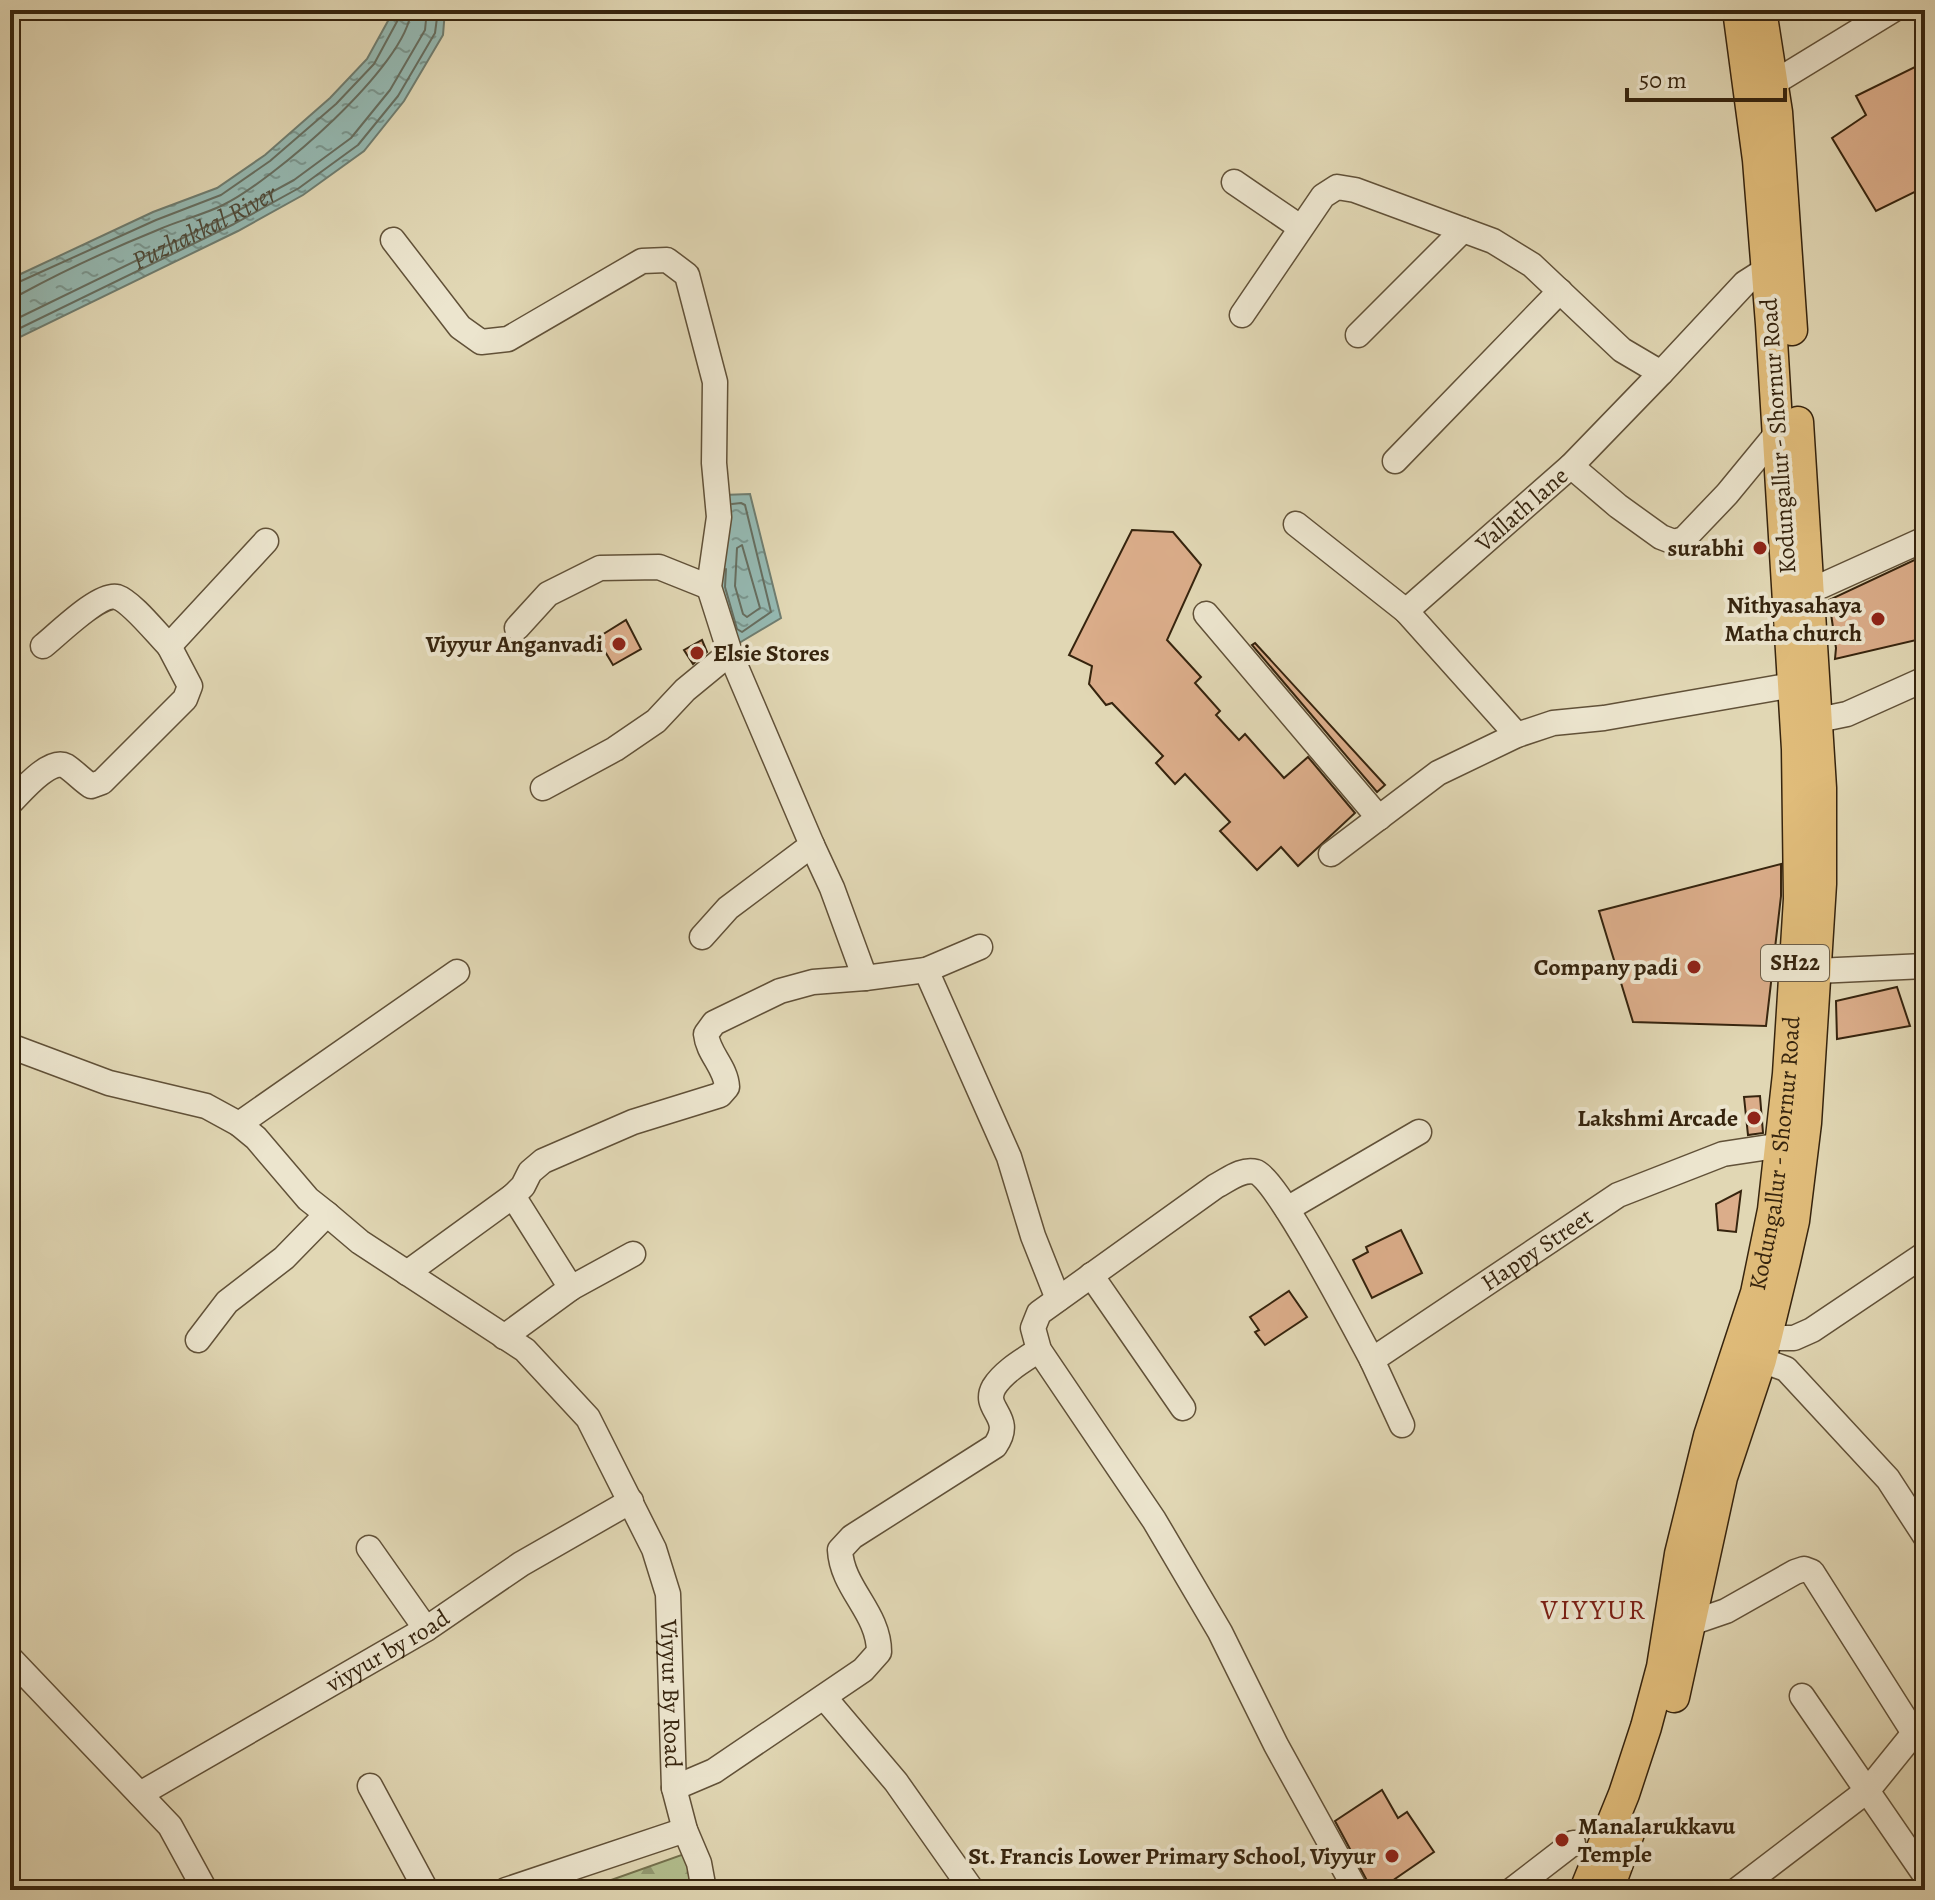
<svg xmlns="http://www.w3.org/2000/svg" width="1935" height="1900" font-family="Alegreya,serif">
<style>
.forest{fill:url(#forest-firs);stroke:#74714e;stroke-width:2}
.water{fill:url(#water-ripples);stroke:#6f7d70;stroke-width:2}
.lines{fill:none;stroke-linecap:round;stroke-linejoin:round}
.shore{stroke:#666e60;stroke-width:2}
.building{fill:#dbad8a;stroke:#36240e;stroke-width:2}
.minor-casing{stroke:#615138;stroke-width:27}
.major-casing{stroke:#36240e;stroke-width:33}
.minor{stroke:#ece5ce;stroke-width:24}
.major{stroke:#e0bc7a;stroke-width:30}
.poi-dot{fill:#8f2418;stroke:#ece5ce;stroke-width:3}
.labels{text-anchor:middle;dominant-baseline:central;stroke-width:8;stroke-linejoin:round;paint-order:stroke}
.shield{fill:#ece5ce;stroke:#6d5e48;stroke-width:2}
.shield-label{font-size:22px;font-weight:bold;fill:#36240e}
.street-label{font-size:24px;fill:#36240e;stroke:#ece5ce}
.poi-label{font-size:24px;font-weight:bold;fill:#36240e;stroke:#ece5ce;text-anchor:end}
.water-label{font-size:26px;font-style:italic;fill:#4e4937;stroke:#ece5ce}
.quarter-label{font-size:28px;letter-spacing:2px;fill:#7a1f14;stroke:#ece5ce}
</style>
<defs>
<pattern id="forest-firs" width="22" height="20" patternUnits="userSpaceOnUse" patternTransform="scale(2)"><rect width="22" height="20" fill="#b2be8e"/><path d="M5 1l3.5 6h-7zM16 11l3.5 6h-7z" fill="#929a72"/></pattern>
<pattern id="water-ripples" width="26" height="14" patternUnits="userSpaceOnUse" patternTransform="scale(2)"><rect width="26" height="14" fill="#95b9b2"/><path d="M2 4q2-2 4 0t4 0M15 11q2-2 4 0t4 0" fill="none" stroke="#7a968f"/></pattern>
</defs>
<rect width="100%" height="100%" fill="#e1d7b4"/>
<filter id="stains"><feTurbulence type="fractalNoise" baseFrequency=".0025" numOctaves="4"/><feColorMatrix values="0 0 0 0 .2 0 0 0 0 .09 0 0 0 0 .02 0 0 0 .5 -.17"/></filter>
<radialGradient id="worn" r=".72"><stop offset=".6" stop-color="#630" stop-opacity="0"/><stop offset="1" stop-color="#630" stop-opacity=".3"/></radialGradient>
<path class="forest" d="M 687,1853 L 691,1890 L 583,1890 Z"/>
<g class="water">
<path d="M 394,10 L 445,10 L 443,35 L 404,101 L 364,151 L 303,195 L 238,231 L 10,342 L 10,279 L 153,212 L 217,188 L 265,155 L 330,98 L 367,59 Z"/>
<path d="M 750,494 L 781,618 L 734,646 L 716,588 L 723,495 Z"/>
</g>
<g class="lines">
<g class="shore">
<path d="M 10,286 L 156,220 L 221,195 L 270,161 L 336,104 L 374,64 L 400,16 L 401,10"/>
<path d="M 10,296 L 21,294 C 65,270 113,248 160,229 C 180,220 203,215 223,205 C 271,182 408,65 411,10"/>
<path id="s1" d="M 10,322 L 230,215 L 294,180 L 351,138 L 390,90 L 425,30 L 427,10"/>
<path d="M 10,333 L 234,224 L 299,188 L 358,145 L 398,96 L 435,33 L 438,10"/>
<path d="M 742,545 L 760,608 L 747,617 L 743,614 L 735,586 L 737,548 Z"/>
<path d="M 726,569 L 725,587 L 737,629 L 742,632 L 771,612 L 745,505 L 741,503 L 732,504"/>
</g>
</g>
<g class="building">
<path d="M 1925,62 L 1925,187 L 1876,211 L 1832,138 L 1866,115 L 1856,96 Z"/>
<path d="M 1132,530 L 1173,532 L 1201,565 L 1167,640 L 1201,677 L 1195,683 L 1220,711 L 1216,715 L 1239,740 L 1245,734 L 1284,778 L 1308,757 L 1355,813 L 1298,866 L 1281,847 L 1257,870 L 1220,831 L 1230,822 L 1185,774 L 1175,784 L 1156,763 L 1163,756 L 1112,703 L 1106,705 L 1089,684 L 1092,666 L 1069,655 Z"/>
<path d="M 1925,555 L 1925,638 L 1835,659 L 1836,648 L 1829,600 Z"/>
<path d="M 626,620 L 641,649 L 613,665 L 597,638 Z"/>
<path d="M 702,640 L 707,652 L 693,664 L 684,650 Z"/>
<path d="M 1255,643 L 1385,785 L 1377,792 L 1252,645 Z"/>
<path d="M 1781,864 L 1781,896 L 1766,1026 L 1633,1022 L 1599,911 Z"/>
<path d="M 1897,987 L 1910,1026 L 1837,1039 L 1836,1001 Z"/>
<path d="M 1760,1096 L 1763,1133 L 1748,1135 L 1744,1097 Z"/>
<path d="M 1741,1191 L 1736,1232 L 1718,1230 L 1716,1204 Z"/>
<path d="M 1401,1230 L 1422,1273 L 1372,1298 L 1353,1260 L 1368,1252 L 1366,1247 Z"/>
<path d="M 1289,1291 L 1307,1317 L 1265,1345 L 1255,1332 L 1259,1330 L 1250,1317 Z"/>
<path d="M 1382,1790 L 1398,1818 L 1407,1812 L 1434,1852 L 1392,1881 L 1398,1890 L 1372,1890 L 1335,1821 Z"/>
</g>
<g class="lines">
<defs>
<g id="minor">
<path d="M 1772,84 L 1893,10"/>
<path d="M 1234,182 L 1300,227"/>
<path d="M 393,240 L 460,327 L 481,342 L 508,339 L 642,261 L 667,260 L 687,275 L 715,382 L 714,463 L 719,517 L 709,587 L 730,653 L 812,845 L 728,908 L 702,937"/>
<path d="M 1242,315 L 1323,196 L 1337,187 L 1355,190 L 1493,241 L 1532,265 L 1622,350 L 1661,373 L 1745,283 L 1767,269"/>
<path d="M 1358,335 L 1463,230"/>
<path d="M 1395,461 L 1560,291"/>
<path d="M 1571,466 L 1661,373"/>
<path d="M 1296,524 L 1406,611 L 1517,735"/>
<path d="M 1810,591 L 1925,539"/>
<path id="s2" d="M 1406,611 L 1571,466 L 1618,506 L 1661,537 L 1674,542 L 1684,539 L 1727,494 L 1778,432"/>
<path d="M 1206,614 L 1379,818"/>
<path d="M 517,628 L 548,594 L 600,568 L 659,567 L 709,587"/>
<path d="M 43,646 C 57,635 100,592 117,597 C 132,602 157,634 169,646 L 266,541"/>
<path d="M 1818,720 L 1847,714 L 1925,679"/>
<path d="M 543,788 L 615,749 L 656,721 L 685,690 L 730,653"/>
<path d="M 10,803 C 21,792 50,757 66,766 C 75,772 82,780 91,786 L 102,782 L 185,699 L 190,686 L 169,646"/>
<path d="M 812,845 L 832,888 L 865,978"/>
<path d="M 1331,854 L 1438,773 L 1517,735 L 1553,723 L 1604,718 L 1793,685"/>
<path d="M 926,970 L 1009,1157 L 1033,1236 L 1058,1299"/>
<path d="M 1816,971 L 1925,966"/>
<path id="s3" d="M 10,1046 L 109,1083 L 206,1106 L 239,1124 L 256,1138 L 308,1199 L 327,1214 L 360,1242 L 525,1350 L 588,1418 L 654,1549 L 668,1594 L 674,1788 L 685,1830 L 699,1863 L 704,1890"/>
<path d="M 239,1124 L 457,972"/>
<path d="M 513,1196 L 571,1288"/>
<path d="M 1287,1209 L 1419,1132"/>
<path d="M 407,1273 L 513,1196 L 523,1186 L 530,1172 L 543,1161 L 633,1122 L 720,1095 L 727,1087 C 726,1067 708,1054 706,1034 L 714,1023 L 780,991 L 813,982 L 865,978 L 926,970 L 980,947"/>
<path d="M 1091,1275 L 1183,1408"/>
<path d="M 504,1337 L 571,1288 L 633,1254"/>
<path d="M 1767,1338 L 1794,1338 L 1812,1330 L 1925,1254"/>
<path d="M 198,1340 L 227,1302 L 284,1258 L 327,1214"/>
<path d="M 1761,1360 L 1786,1369 L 1888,1479 L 1925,1536"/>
<path id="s4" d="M 1402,1425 L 1372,1360 L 1618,1195 L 1723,1154 L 1796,1143"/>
<path d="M 369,1548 L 426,1629"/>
<path d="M 1691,1623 L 1726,1611 L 1795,1572 L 1804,1569 L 1812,1572 L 1914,1733"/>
<path d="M 10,1658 L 170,1826 L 205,1890"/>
<path d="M 1802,1696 L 1925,1875"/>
<path d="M 824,1697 L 896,1782 L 972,1890"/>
<path d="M 370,1786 L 426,1890"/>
<path d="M 674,1788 L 714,1771 L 863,1670 L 879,1652 C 879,1612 842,1589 840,1550 L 852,1537 L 995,1446 C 1016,1416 981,1410 994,1387 C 1004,1371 1024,1360 1039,1350"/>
<path id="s5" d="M 140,1794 L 426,1629 L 521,1564 L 631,1501"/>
<path d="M 506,1890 L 685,1830"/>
<path d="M 1356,1890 L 1276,1745 L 1220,1632 L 1154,1520 L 1039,1350 L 1033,1328 L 1039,1313 L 1216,1186 C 1228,1180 1242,1168 1256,1172 C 1276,1177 1357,1332 1372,1360"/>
<path d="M 1512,1890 L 1573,1843"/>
<path d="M 1737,1890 L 1868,1790 L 1923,1722"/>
</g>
<g id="major">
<path d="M 1761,10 L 1777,112 L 1792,330"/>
<path d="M 1674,1697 L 1722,1477 L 1761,1360 L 1785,1261 L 1794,1221 L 1806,1123 L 1821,884 L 1821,788 L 1798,422"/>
<path id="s6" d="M 1585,1890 L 1624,1794 L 1646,1727 L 1662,1667 L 1680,1554 L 1709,1436 L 1756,1293 L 1773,1210 L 1788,1074 L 1799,899 L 1797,749 L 1771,324 L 1758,160 L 1738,10"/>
<path d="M 1608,1890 L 1629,1833"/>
</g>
</defs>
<use href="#minor" class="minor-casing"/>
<use href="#major" class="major-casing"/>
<use href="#minor" class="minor"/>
<use href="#major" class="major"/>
</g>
<g class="poi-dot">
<circle cx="1760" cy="548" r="8"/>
<circle cx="1878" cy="619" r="8"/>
<circle cx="619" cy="644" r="8"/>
<circle cx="697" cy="653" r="8"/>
<circle cx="1694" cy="967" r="8"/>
<circle cx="1754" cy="1118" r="8"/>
<circle cx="1562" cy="1840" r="8"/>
<circle cx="1392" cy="1856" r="8"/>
</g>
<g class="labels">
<rect class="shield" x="1761" y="945" width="68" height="36" rx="6"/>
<g class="shield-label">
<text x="1795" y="963">SH22</text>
</g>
<g class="street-label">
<text transform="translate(1778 436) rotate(-94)">Kodungallur - Shornur Road</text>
<text stroke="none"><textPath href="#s2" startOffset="154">Vallath lane</textPath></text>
<text stroke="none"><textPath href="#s6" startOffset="764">Kodungallur - Shornur Road</textPath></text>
<text stroke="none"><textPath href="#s4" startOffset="270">Happy Street</textPath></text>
<text stroke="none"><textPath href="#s5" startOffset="286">viyyur by road</textPath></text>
<text stroke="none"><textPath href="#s3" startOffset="996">Viyyur By Road</textPath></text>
</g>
<g class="poi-label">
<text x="1744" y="548">surabhi</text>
<text x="1862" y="605">Nithyasahaya<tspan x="1862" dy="28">Matha church</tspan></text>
<text x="603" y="644">Viyyur Anganvadi</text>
<text x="713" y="653" text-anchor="start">Elsie Stores</text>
<text x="1678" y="967">Company padi</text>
<text x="1738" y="1118">Lakshmi Arcade</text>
<text x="1578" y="1826" text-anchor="start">Manalarukkavu<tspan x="1578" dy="28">Temple</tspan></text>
<text x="1376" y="1856">St. Francis Lower Primary School, Viyyur</text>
</g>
<g class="water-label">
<text stroke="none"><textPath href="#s1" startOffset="216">Puzhakkal River</textPath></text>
</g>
<g class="quarter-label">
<text x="1594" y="1610">VIYYUR</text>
</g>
</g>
<rect width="1935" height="1900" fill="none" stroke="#e1d7b4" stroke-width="40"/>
<rect x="12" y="12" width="1911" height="1876" fill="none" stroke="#36240e" stroke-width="4"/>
<rect x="20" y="20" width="1895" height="1860" fill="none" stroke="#36240e" stroke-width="2"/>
<path d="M1627 88v12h158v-12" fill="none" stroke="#36240e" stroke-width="4"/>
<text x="1639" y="88" font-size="24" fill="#36240e" stroke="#ece5ce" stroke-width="6" paint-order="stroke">50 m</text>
<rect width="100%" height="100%" filter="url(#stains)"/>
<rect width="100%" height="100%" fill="url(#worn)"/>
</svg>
